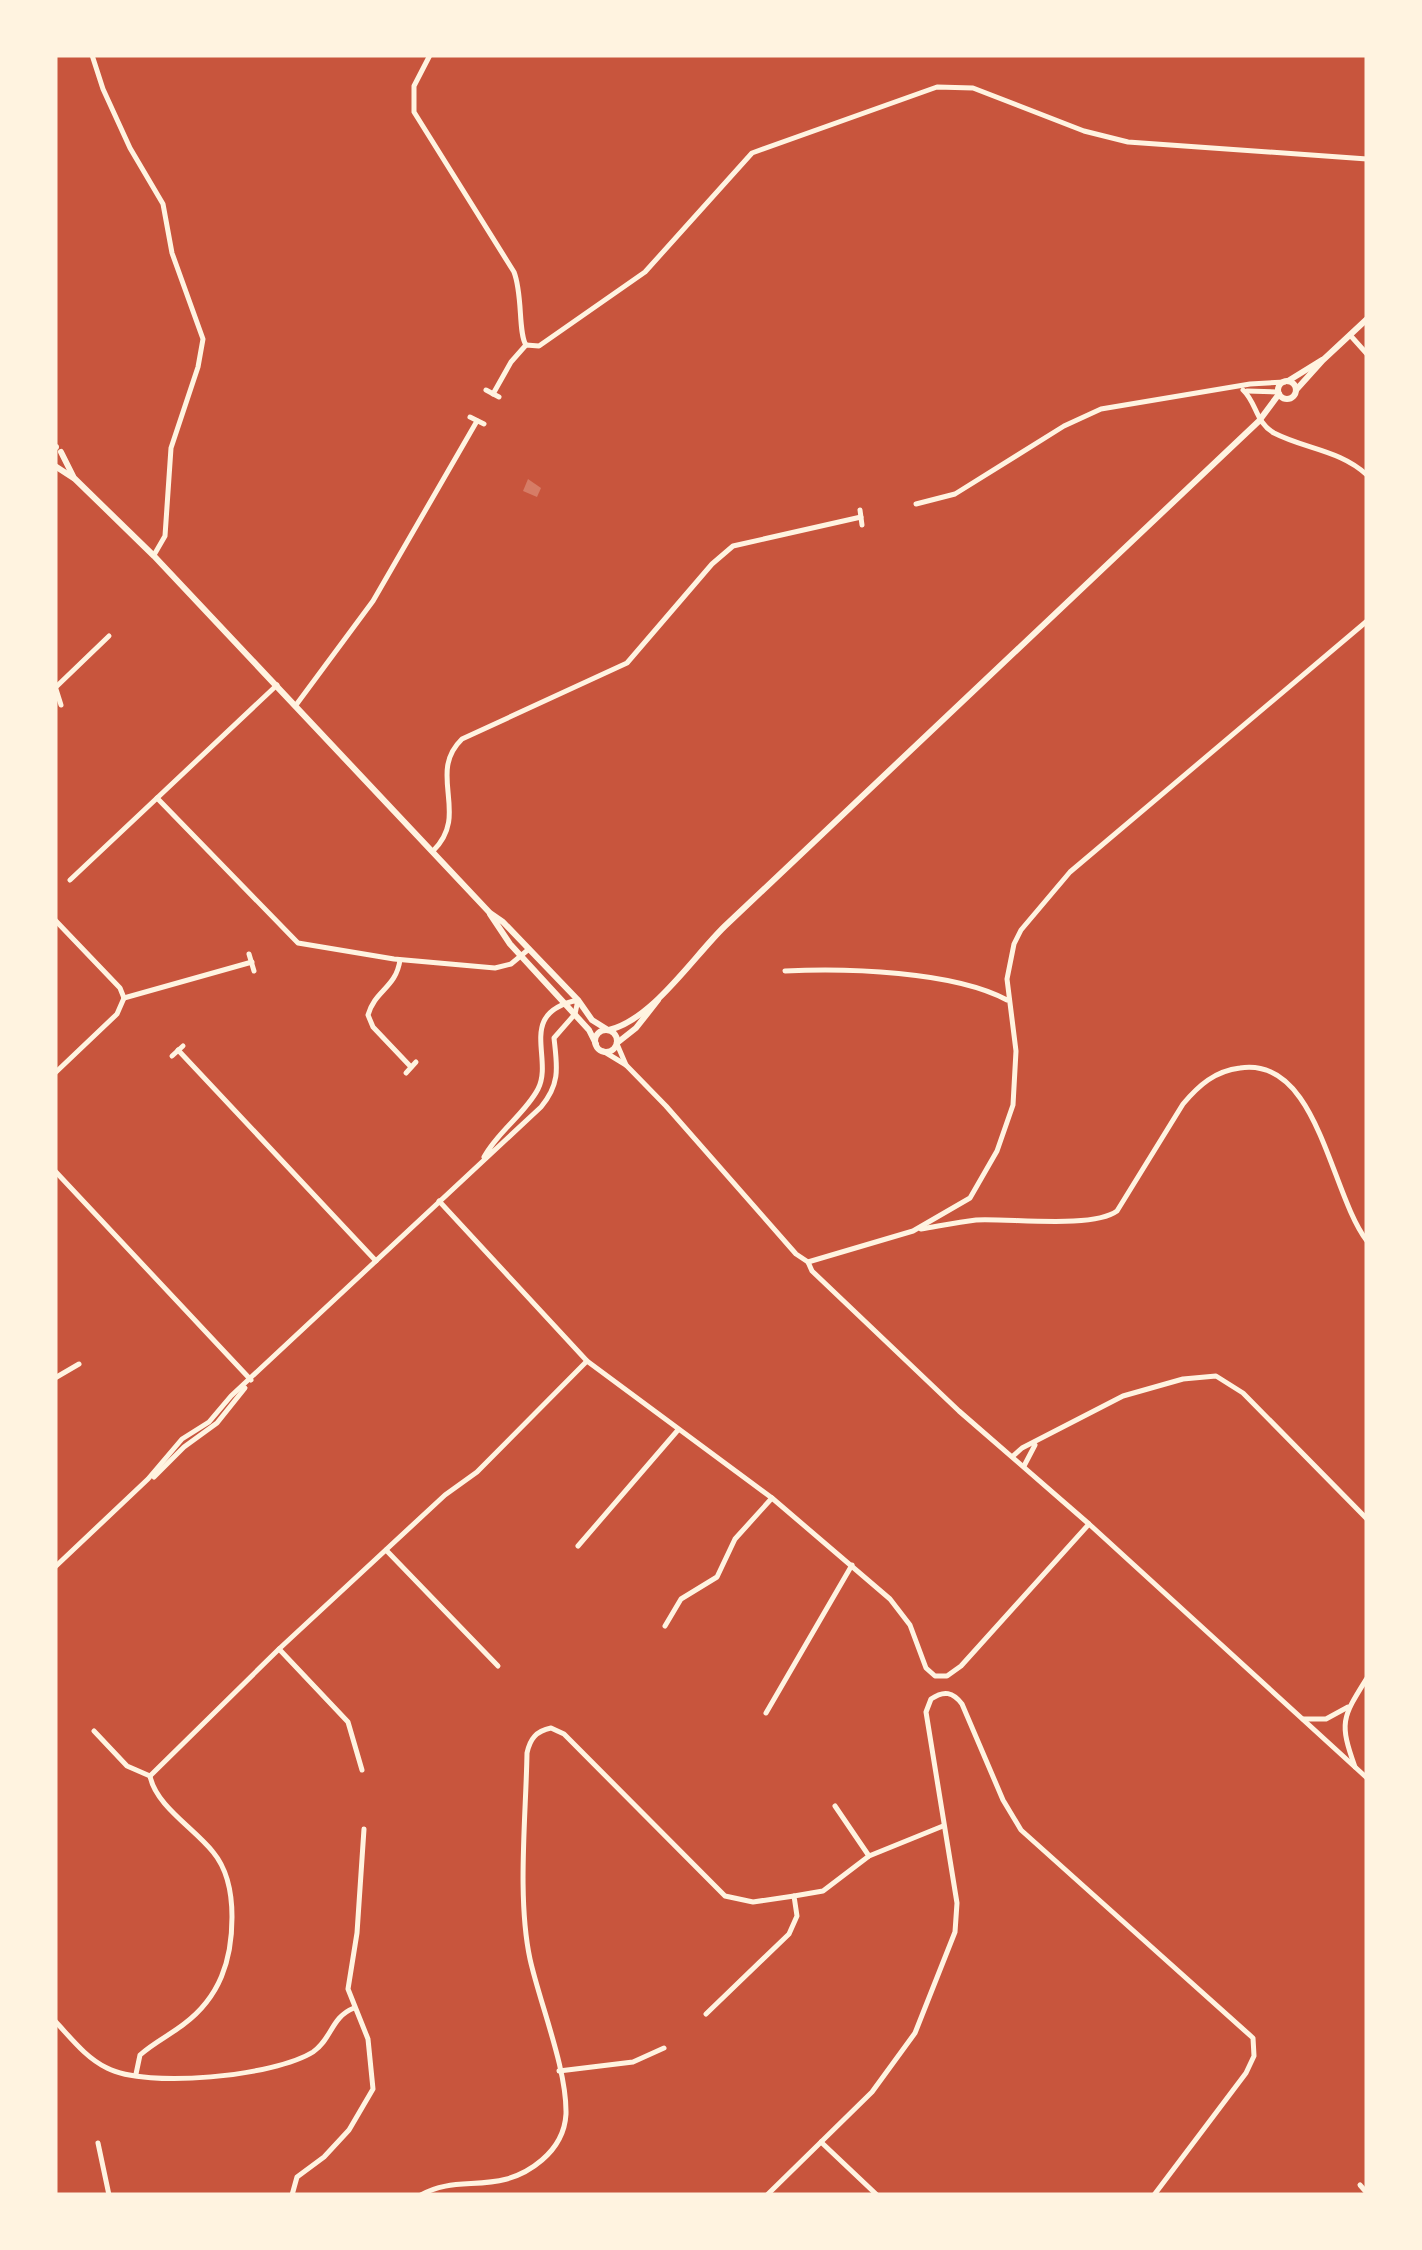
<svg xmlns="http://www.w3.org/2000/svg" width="1422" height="2250" font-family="Barlow,sans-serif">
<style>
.building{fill:#d67c66}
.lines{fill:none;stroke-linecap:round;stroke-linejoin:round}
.minor{stroke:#fff3e0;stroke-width:5}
.tertiary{stroke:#fff3e0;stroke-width:6}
</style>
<rect width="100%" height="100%" fill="#c8553d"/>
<path class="building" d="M 528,479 L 541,488 L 537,497 L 523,491 Z"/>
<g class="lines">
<g class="minor">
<path d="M 92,55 L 103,89 L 130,148 L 163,204 L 172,253 L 203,339 L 198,367 L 171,448 L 165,536 L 154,555"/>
<path d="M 430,55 L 414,86 L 414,112 L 514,272 C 523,295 518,333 526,345"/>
<path d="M 1350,335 L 1367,354"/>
<path d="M 486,390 L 499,397"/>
<path d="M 1243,390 C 1257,403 1255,422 1274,433 C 1305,449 1340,450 1367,475"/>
<path d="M 1247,391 L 1278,392"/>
<path d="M 493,394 L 511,362 L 526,345 L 539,346 L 645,272 L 752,153 L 937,87 L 973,88 L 1084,131 L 1128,142 L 1367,159"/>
<path d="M 470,417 L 484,424"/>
<path d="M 916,504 L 955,494 L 1064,426 L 1101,409 L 1250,384 L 1285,382"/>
<path d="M 860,510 L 862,525"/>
<path d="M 55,686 L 61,705"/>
<path d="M 56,687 L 109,636"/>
<path d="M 296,705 L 373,601 L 477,421"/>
<path d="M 157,798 L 298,943 L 394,959 L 495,968 L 511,964 L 529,949"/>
<path d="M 433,851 C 471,814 426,774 462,739 L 627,663 L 712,564 L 733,546 L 861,517"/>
<path d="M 70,880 L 277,685"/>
<path d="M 55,920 L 120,988 L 124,998"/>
<path d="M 249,954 L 254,971"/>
<path d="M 400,960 C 396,988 375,990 368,1015 L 373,1027 L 411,1067"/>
<path d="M 785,971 C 846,968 953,971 1007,1000"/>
<path d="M 124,998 L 252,962"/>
<path d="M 617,1044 L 626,1065"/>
<path d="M 178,1050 L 376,1261"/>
<path d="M 603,1051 L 626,1065 L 666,1106 L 796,1254 L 808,1262 L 812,1271 L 959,1411 L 1089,1524 L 1367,1778"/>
<path d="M 172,1056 L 183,1046"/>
<path d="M 55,1073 L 117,1014 L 124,998"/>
<path d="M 406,1073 L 416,1062"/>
<path d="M 55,1171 L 251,1380"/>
<path d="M 439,1201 L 587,1361 L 772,1498 L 890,1599 L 910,1625 L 926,1668 L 935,1676 L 947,1676 L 961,1666 L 1089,1524"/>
<path d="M 921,1229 C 939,1226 958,1222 976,1220 C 1009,1218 1092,1229 1117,1211 L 1183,1104 C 1199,1085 1215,1071 1240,1068 C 1318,1056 1330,1193 1367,1241"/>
<path d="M 808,1262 L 913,1231 L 970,1198 L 997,1151 L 1013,1105 L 1016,1051 L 1007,979 L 1014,944 L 1021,930 L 1070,872 L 1367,621"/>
<path d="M 55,1378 L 79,1364"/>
<path d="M 1013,1456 L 1022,1448 L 1123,1396 L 1183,1379 L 1216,1376 L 1243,1393 L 1367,1519"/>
<path d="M 1024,1466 L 1035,1445"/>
<path d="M 154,1477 L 184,1447 L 217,1423 L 245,1388"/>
<path d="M 578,1546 L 678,1430"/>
<path d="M 386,1550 L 498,1666"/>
<path d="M 55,1567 L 148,1479 L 182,1439 L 209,1422 L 231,1396 L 541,1107 C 561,1083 557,1066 554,1038 L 575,1014 L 578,1000 C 516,1013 554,1058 538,1089 C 525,1114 498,1131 484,1157"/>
<path d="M 665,1626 L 681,1599 L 717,1577 L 735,1539 L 772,1498"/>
<path d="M 279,1649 L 348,1722 L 362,1770"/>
<path d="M 766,1713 L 852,1565"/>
<path d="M 1303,1719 L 1326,1719 L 1348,1707"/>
<path d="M 94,1731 L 127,1766 L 150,1776 C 156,1806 194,1828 213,1852 C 228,1870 232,1894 232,1917 C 232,1960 220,1997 184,2024 C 170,2035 153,2043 140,2055 L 136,2074"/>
<path d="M 1355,1767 C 1339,1722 1342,1718 1367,1678"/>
<path d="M 150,1776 L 279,1649 L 445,1495 L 477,1472 L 587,1361"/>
<path d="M 835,1806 L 869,1856"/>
<path d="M 706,2014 L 789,1934 L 797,1916 L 794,1896 L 823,1891 L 869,1856 L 943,1826"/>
<path d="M 55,2021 C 71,2038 86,2058 107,2068 C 147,2089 275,2076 313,2052 C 332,2039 331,2017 354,2008"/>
<path d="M 559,2071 L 633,2062 L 664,2048"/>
<path d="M 821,2142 L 877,2195"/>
<path d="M 98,2143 L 109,2195"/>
<path d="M 1360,2185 L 1367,2193"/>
<path d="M 292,2195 L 297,2177 L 324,2157 L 349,2130 L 373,2089 L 368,2039 L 348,1989 L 357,1933 L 364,1829"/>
<path d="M 421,2195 C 458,2173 499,2197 542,2160 C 556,2148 565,2132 566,2114 C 567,2069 540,2004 530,1959 C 517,1898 526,1816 527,1753 C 530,1739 536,1731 551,1728 L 564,1734 L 725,1896 L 753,1902 L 794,1896"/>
<path d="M 767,2195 L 872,2092 L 915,2033 L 955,1932 L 957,1903 L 926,1712 L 931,1699 C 944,1690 953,1692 962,1704 L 1003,1800 L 1021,1830 L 1253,2038 L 1254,2056 L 1246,2073 L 1154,2195"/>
</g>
<g class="tertiary">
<circle cx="1287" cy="390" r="9"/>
<path d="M 1288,381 L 1322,360"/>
<path d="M 1296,390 L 1323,360 L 1367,319"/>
<path d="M 55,447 L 56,447"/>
<path d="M 61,452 L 74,478"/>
<path d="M 55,466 L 75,479 L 154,556 L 490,913 L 503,922 L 578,1000 L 592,1020 L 608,1030"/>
<path d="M 490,914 L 510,944 L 589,1030 L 596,1044"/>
<circle cx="606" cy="1041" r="11"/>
<path d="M 609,1030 C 653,1019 693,957 725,926 L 1259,421 L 1279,394"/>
<path d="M 617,1043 L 636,1028 L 658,1000"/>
</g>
</g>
<rect width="1422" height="2250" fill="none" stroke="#fff3e0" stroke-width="115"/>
</svg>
